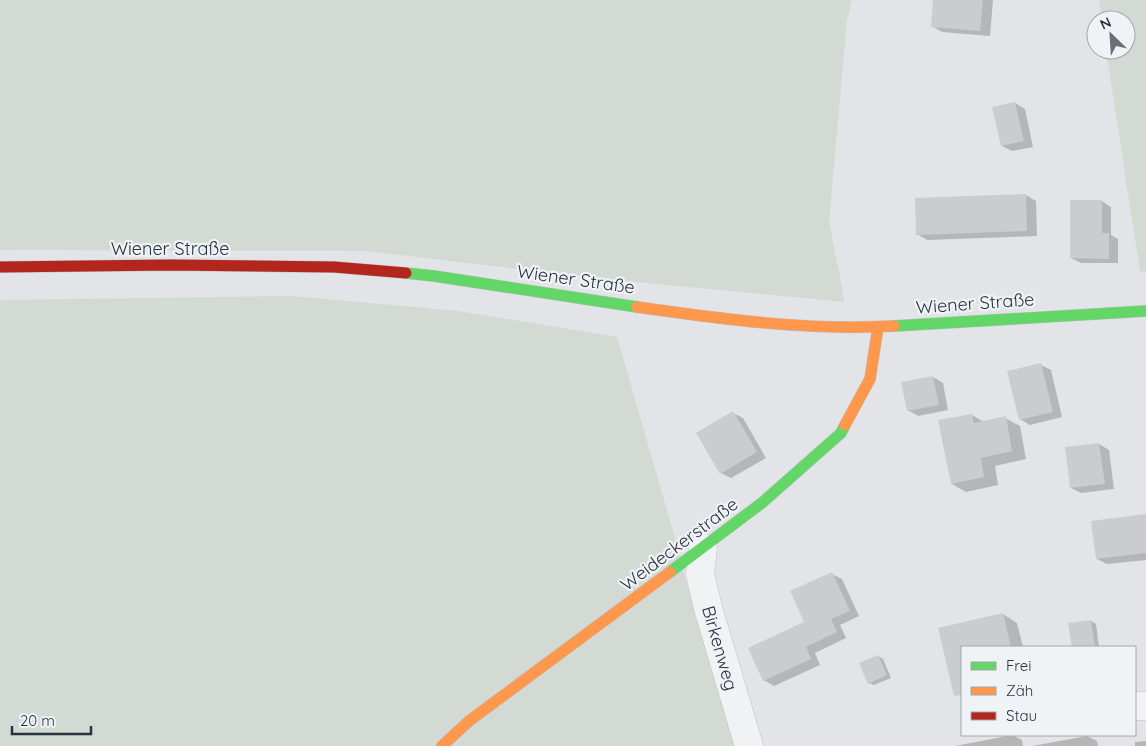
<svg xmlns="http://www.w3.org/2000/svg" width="1146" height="746" font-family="Quicksand,sans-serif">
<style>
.green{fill:#d3dad3}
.shadow{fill:#0003}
.building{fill:#cacccf}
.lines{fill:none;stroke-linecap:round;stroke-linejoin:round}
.street-casing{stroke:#c0c2c5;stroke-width:29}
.fast-casing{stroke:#c0c2c5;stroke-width:12}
.slow-casing{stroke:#c0c2c5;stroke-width:12}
.jam-casing{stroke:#c0c2c5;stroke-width:12}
.street{stroke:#f1f2f4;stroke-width:28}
.fast{stroke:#63d668;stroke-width:11}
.slow{stroke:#ff974d;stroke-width:11}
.jam{stroke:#b3261e;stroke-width:11}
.labels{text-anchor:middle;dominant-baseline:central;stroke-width:4.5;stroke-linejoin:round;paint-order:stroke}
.street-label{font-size:18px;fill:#2a323f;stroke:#f0f3f6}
</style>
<rect width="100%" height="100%" fill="#e2e4e7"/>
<g class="green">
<path d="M 0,0 L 852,0 L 847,20 L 829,222 L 845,302 L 604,279 L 366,251 L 0,250 Z"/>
<path d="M 1099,0 L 1146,0 L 1146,271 L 1140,272 L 1106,50 L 1126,50 L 1126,20 L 1102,20 Z"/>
<path d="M 292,296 L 459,311 L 617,337 L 679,552 L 685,578 L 739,746 L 0,746 L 0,300 Z"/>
</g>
<g class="shadow">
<path d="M 935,0 L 993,0 L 990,36 L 942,32 L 932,26 Z"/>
<path d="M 1015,103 L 1025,109 L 1033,147 L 1012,151 L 1002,146 Z"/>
<path d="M 1026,195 L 1036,201 L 1037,236 L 927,240 L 917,234 Z"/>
<path d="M 1102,201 L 1111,207 L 1111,235 L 1118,239 L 1118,263 L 1081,263 L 1071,258 Z"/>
<path d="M 1041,365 L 1051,370 L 1062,417 L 1030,425 L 1020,419 Z"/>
<path d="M 933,377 L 943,383 L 948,410 L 918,416 L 908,410 Z"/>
<path d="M 733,413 L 743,418 L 766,458 L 731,478 L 721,473 Z"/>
<path d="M 972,415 L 984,422 L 1005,418 L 1020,426 L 1026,459 L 995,466 L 998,485 L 966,492 L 952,484 Z"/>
<path d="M 1099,444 L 1109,450 L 1114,489 L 1081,493 L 1071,488 L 1066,448 Z"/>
<path d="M 1146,515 L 1146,560 L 1107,564 L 1097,559 Z"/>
<path d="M 832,574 L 842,579 L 859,616 L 840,625 L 846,638 L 815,653 L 820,665 L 774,686 L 764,680 L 805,623 Z"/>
<path d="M 1003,614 L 1017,623 L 1023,647 L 962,647 L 962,685 L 951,679 L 939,629 Z"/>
<path d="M 1091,621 L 1096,624 L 1099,647 L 1073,647 L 1070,624 Z"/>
<path d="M 878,656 L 883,659 L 891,678 L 874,685 L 869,683 Z"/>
<path d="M 1012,735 L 1022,740 L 1023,746 L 955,746 Z"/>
<path d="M 1087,736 L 1097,741 L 1098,746 L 1032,746 Z"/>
<path d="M 1146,741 L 1146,746 L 1135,746 L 1135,742 Z"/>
</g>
<g class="building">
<path d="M 933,0 L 983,0 L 980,31 L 931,27 Z"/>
<path d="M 1015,102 L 1024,141 L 1001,146 L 992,107 Z"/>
<path d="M 1026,194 L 1027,231 L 916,235 L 915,198 Z"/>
<path d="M 1070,200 L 1102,200 L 1102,233 L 1109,233 L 1109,259 L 1070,258 Z"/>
<path d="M 1041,363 L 1053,412 L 1019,420 L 1007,371 Z"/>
<path d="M 933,376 L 939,405 L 907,411 L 901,382 Z"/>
<path d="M 733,411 L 757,452 L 720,474 L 696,433 Z"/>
<path d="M 972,414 L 974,423 L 1006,416 L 1012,451 L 981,458 L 984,477 L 951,484 L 938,420 Z"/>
<path d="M 1099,443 L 1105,484 L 1070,488 L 1065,447 Z"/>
<path d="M 1146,514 L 1146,553 L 1096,559 L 1091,521 Z"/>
<path d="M 832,572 L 850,611 L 831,619 L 837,632 L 806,647 L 811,659 L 763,681 L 748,648 L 804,622 L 790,591 Z"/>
<path d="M 1003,613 L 1011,647 L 962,647 L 962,695 L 954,696 L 938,628 Z"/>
<path d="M 1091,620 L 1095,647 L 1072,647 L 1068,623 Z"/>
<path d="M 878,655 L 887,675 L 868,684 L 859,663 Z"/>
</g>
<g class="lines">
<defs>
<g id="street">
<path d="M 703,548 L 700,574 L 708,608 L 749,746"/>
<path d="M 1135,706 L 1146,706"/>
</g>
<g id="fast">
<path d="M 406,273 L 434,276 L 637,307"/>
<path d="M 894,326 L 1146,311"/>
<path d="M 670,572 L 763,502 L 841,433 L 845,425"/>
</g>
<g id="slow">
<path d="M 637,307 C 721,319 808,331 894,326"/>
<path d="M 845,425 L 870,379 L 878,327"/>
<path d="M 442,746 L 469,721 L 670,572"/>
</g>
<path id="jam" d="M 0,267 L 171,265 L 334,267 L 406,273"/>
</defs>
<use href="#street" class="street-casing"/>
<use href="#fast" class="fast-casing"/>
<use href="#slow" class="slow-casing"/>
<use href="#jam" class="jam-casing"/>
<use href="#street" class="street"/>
<use href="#fast" class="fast"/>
<use href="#slow" class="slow"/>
<use href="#jam" class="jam"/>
</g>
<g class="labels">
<g class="street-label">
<text x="170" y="248">Wiener Straße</text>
<text transform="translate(576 279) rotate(8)">Wiener Straße</text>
<text transform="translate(975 303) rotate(-4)">Wiener Straße</text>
<text transform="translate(679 544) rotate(-37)">Weideckerstraße</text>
<text transform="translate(720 648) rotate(74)">Birkenweg</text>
</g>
</g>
<rect x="961" y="646" width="175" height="90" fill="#f0f3f6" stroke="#a1a6ad"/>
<rect x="971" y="662" width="25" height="8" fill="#63d668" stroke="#a1a6ad"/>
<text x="1006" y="671" font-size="15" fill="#2a323f">Frei</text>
<rect x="971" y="687" width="25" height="8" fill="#ff974d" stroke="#a1a6ad"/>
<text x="1006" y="696" font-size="15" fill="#2a323f">Zäh</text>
<rect x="971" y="712" width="25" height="8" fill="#b3261e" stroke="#a1a6ad"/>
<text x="1006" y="721" font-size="15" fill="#2a323f">Stau</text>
<g transform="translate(1111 35) rotate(335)"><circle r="24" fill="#f0f3f6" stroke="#a1a6ad"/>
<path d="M0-4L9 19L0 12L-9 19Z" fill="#6a707a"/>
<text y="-8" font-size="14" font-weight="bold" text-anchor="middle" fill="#2a323f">N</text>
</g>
<path d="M12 726v8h79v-8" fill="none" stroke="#2a323f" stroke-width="2.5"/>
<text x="20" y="726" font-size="15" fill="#2a323f" stroke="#f0f3f6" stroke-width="4" paint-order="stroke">20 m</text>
</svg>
